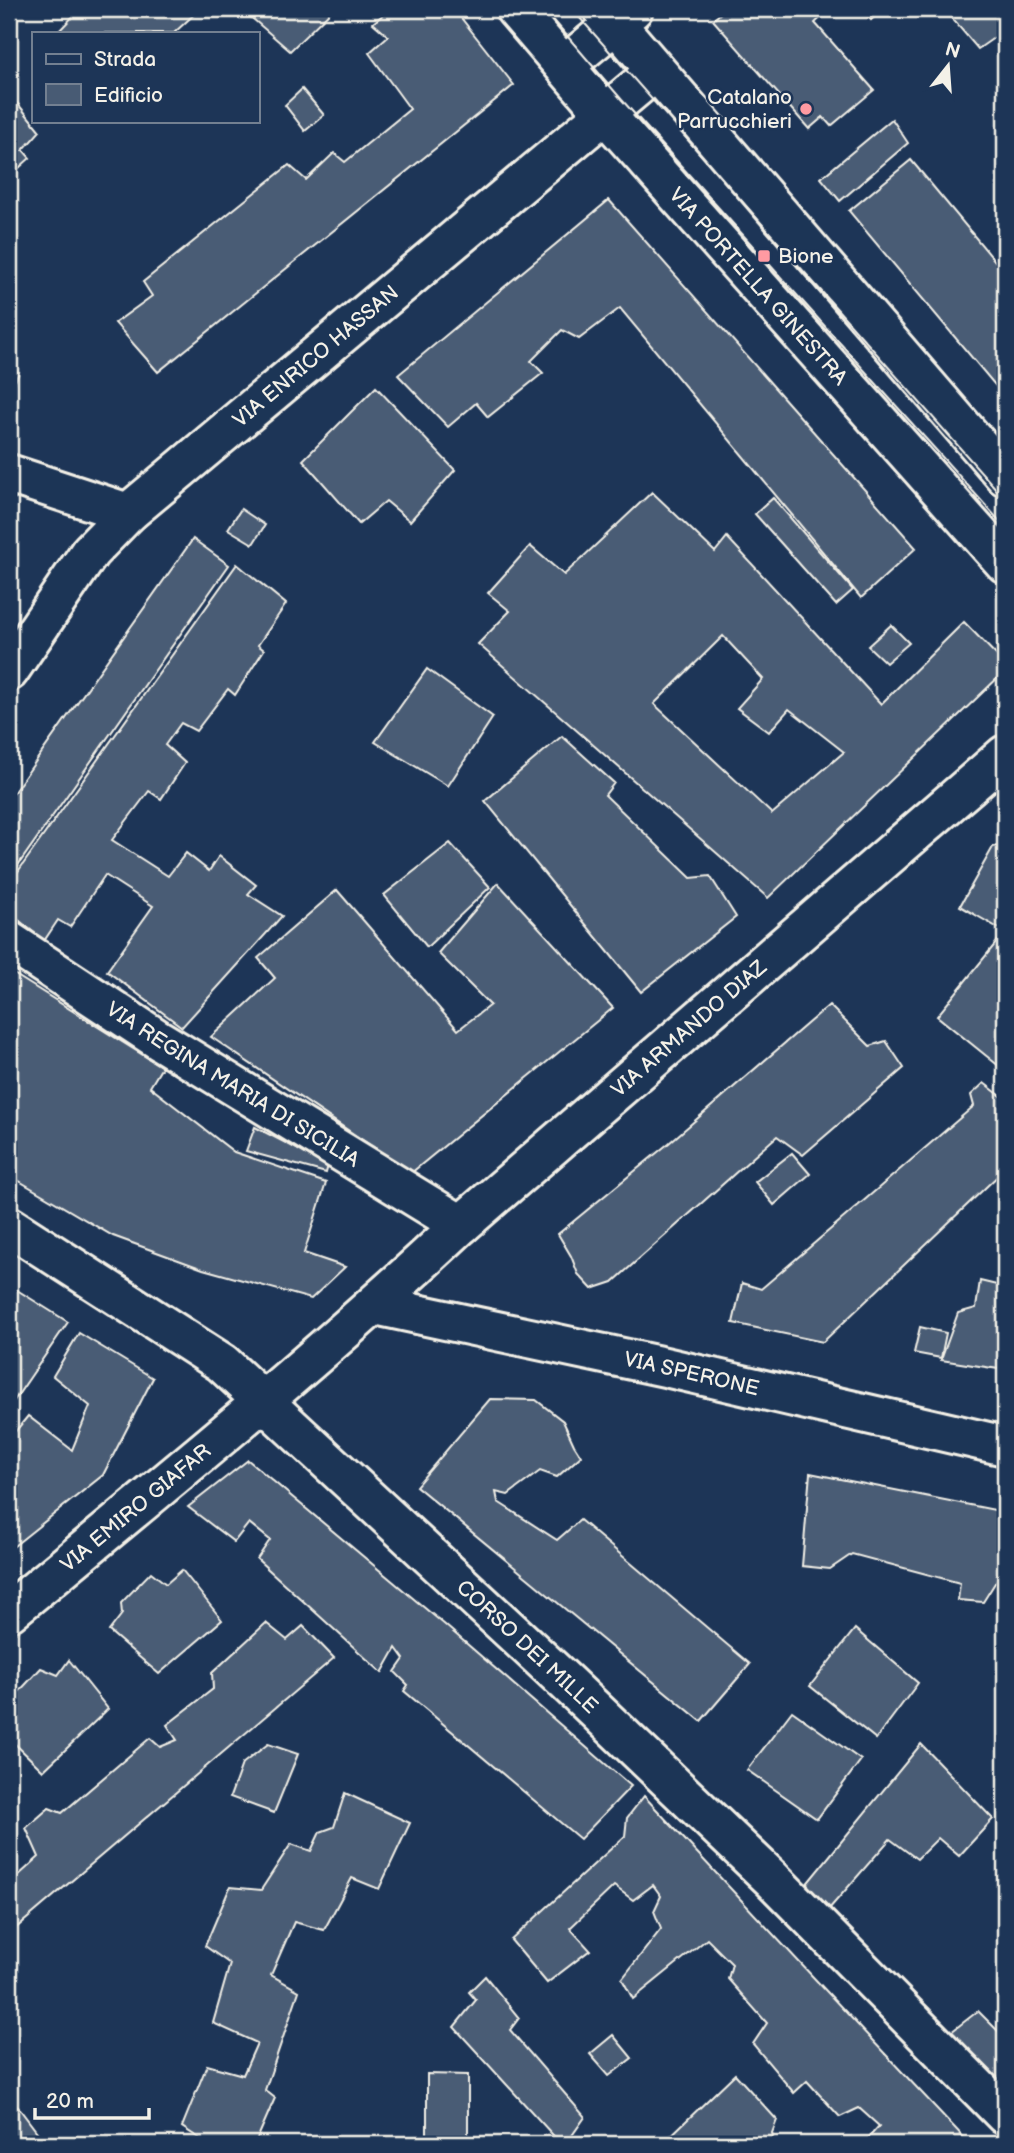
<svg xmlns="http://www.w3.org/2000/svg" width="1014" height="2153" font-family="'Balsamiq Sans',sans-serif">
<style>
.building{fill:#485b74;stroke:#f4f1e8;stroke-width:2;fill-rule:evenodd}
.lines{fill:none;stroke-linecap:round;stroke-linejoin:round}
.minor-casing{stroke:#f4f1e8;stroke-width:44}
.minor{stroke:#1d3557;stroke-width:38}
.tram{stroke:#f4f1e8;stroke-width:2}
.poi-dot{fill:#ff9aa2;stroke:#1d3557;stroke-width:2.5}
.labels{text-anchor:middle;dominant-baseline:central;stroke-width:5;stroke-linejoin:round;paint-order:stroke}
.poi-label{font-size:21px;fill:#f4f1e8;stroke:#1d3557;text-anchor:end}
.street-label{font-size:21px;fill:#f4f1e8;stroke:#1d3557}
</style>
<rect width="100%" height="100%" fill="#1d3557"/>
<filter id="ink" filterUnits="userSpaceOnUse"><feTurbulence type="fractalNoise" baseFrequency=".0143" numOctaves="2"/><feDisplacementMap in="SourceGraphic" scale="14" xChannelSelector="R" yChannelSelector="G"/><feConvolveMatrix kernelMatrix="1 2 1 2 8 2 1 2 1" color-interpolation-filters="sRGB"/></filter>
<g filter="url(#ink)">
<g class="building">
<path d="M 80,9 L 200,9 L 174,33 L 57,33 Z"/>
<path d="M 251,9 L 333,9 L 290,51 L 246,13 Z"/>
<path d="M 390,9 L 454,9 L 514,85 L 158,372 L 115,323 L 152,296 L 143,282 L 289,165 L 306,180 L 334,153 L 345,162 L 410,109 L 369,53 L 388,36 L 373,23 Z"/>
<path d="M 725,9 L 830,9 L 815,23 L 874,90 L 831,126 L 823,117 L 809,129 L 713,20 Z"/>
<path d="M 861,9 L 883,9 L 871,20 Z"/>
<path d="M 944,9 L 1005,9 L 1005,44 L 998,35 L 978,49 Z"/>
<path d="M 302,89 L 324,115 L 305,131 L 285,105 Z"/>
<path d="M 9,93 L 40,131 L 23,150 L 30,158 L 9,177 Z"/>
<path d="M 892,119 L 908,143 L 840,201 L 821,178 Z"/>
<path d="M 911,160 L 1005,273 L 1005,397 L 849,211 Z"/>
<path d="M 609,200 L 916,548 L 861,598 L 620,308 L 579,339 L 562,330 L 531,361 L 543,373 L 488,417 L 476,403 L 448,427 L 398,375 Z"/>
<path d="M 9,368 L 19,372 L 9,396 Z"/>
<path d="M 376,387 L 455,470 L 410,521 L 386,501 L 359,524 L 303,460 Z"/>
<path d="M 652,492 L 715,552 L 727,537 L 881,704 L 964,622 L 1005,664 L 1005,671 L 768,898 L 478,644 L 510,611 L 488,593 L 530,546 L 564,575 ZM 723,636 L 763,679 L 737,708 L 769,732 L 789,709 L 844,752 L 772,814 L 654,704 Z"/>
<path d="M 773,498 L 853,590 L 836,605 L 755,514 Z"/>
<path d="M 241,509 L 265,525 L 253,544 L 228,529 Z"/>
<path d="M 193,539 L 229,565 L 9,878 L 9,799 Z"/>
<path d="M 237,564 L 286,604 L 258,645 L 264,650 L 235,695 L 228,689 L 196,731 L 181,723 L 165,745 L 185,763 L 161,799 L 149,791 L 112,840 L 168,876 L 186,853 L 209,871 L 219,856 L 256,885 L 248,894 L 282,916 L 182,1027 L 107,971 L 153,906 L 105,875 L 70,927 L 58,920 L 44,941 L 9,912 L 9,884 Z"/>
<path d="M 891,625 L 909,643 L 886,663 L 868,646 Z"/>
<path d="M 427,669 L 493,717 L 448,786 L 375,742 Z"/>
<path d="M 562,736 L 614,783 L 605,795 L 691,878 L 710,876 L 736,917 L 641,992 L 485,801 Z"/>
<path d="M 450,843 L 490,887 L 427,947 L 384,895 Z"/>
<path d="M 1005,844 L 1005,1071 L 937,1016 L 1005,932 L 960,906 L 993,847 Z"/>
<path d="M 498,883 L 613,1008 L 411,1173 L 211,1037 L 275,978 L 258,958 L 337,890 L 458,1030 L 490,1005 L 438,953 Z"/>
<path d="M 9,971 L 162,1067 L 150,1087 L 234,1152 L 326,1183 L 304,1253 L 345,1267 L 311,1299 L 203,1269 L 113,1236 L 9,1175 Z"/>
<path d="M 829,1005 L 870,1046 L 886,1041 L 904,1068 L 803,1155 L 777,1136 L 613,1282 L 592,1289 L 578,1274 L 571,1256 L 558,1234 L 669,1143 Z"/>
<path d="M 984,1083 L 1005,1099 L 1005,1169 L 823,1342 L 733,1323 L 742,1283 L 761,1289 L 974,1106 L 971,1095 Z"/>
<path d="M 255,1127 L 328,1165 L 326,1173 L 246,1151 Z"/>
<path d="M 792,1153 L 810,1174 L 774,1205 L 755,1182 Z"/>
<path d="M 980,1281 L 1005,1287 L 1005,1370 L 941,1360 L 958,1313 L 976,1308 Z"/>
<path d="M 9,1285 L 68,1322 L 9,1408 Z"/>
<path d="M 920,1327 L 946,1333 L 941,1358 L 914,1353 Z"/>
<path d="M 79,1333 L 153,1378 L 103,1475 L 9,1550 L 9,1439 L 28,1416 L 72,1450 L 90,1406 L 53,1376 Z"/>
<path d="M 490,1399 L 536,1400 L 563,1421 L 574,1445 L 581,1456 L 557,1477 L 540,1471 L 508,1495 L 496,1492 L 498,1502 L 557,1540 L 580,1520 L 750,1664 L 701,1721 L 416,1486 Z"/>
<path d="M 248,1460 L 445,1625 L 631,1786 L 580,1839 L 404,1691 L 408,1685 L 395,1672 L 404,1659 L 396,1648 L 382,1673 L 257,1559 L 270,1540 L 249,1523 L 234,1542 L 188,1507 Z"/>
<path d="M 810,1473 L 1005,1512 L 1005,1567 L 983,1602 L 958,1600 L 960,1583 L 852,1554 L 830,1569 L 802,1566 Z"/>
<path d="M 182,1570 L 222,1620 L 159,1674 L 109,1631 L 122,1614 L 121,1603 L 151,1572 L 166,1584 Z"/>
<path d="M 266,1623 L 287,1640 L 303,1626 L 334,1658 L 9,1934 L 9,1884 L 39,1857 L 26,1828 L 49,1808 L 62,1813 L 150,1738 L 160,1747 L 177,1740 L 167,1725 L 213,1689 L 212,1673 Z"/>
<path d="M 855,1629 L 918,1683 L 876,1739 L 810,1686 Z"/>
<path d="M 69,1660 L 108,1709 L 43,1771 L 9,1738 L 9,1709 L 12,1707 L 14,1697 L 41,1668 L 58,1675 Z"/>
<path d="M 792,1711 L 861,1760 L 817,1819 L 747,1770 Z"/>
<path d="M 268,1744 L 298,1754 L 274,1813 L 230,1797 L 242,1764 Z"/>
<path d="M 921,1744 L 993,1819 L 959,1856 L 938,1838 L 917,1859 L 890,1839 L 829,1909 L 805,1886 Z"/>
<path d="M 345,1793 L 410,1823 L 379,1889 L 352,1878 L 324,1930 L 294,1922 L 271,1975 L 299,1991 L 265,2090 L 275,2098 L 255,2144 L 208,2144 L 182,2127 L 207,2065 L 243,2075 L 257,2043 L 213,2023 L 230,1964 L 205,1946 L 230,1887 L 261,1890 L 291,1844 L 311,1851 L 320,1832 L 334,1827 Z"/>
<path d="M 644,1796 L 871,2039 L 970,2144 L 863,2144 L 879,2126 L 859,2108 L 840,2117 L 807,2081 L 794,2093 L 753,2044 L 767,2023 L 728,1979 L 732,1964 L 707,1939 L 633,1999 L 622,1979 L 661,1929 L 654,1911 L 661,1896 L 653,1885 L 633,1900 L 614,1886 L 570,1928 L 590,1950 L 547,1983 L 511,1940 L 625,1836 L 627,1818 Z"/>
<path d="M 485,1976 L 519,2018 L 510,2030 L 585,2117 L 566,2144 L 561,2144 L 454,2027 L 476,2000 L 469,1992 Z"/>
<path d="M 978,2011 L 1005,2038 L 1005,2086 L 951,2032 Z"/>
<path d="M 613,2035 L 632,2058 L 609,2076 L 590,2054 Z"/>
<path d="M 427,2074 L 468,2075 L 468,2144 L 427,2144 Z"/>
<path d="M 735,2074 L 777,2120 L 772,2133 L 774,2141 L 770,2144 L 662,2144 Z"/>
<path d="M 9,2095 L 46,2144 L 9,2144 Z"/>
</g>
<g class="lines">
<defs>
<g id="minor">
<path id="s1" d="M 515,9 L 605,114 L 1005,563"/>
<path d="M 603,9 L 1005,476"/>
<path d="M 564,66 L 633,9"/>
<path d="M 9,474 L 128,513"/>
<path id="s2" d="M 9,671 L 90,552 L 128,513 L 656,71"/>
<path id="s3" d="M 9,941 L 159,1040 L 461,1225"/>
<path id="s4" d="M 9,1226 L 222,1363 L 567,1683 L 771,1878 L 1005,2115"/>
<path id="s5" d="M 375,1305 L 665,1367 L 1005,1446"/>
<path id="s6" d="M 9,1612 C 162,1486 316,1361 461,1225 L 1005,755"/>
</g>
</defs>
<use href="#minor" class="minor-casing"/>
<use href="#minor" class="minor"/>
<g class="tram">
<path d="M 544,9 L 622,100 L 1005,527"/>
<path d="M 572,9 L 1005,499"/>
</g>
</g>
</g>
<g class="poi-dot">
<circle cx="806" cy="109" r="7"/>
<rect x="757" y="249" width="14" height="14" rx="3.5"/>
</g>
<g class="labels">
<g class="poi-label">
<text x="792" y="97">Catalano<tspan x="792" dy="24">Parrucchieri</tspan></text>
<text x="778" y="256" text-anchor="start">Bione</text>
</g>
<g class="street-label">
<text stroke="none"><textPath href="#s1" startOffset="369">VIA PORTELLA GINESTRA</textPath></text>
<text stroke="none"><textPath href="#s2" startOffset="443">VIA ENRICO HASSAN</textPath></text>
<text stroke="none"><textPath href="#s6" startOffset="896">VIA ARMANDO DIAZ</textPath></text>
<text stroke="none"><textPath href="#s3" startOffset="266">VIA REGINA MARIA DI SICILIA</textPath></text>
<text stroke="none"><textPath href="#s5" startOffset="324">VIA SPERONE</textPath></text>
<text stroke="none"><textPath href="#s6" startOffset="164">VIA EMIRO GIAFAR</textPath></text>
<text stroke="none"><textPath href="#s4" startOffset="670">CORSO DEI MILLE</textPath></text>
</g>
</g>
<rect width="1014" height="2153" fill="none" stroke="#1d3557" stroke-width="35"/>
<rect x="18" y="18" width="979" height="2118" fill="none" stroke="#f4f1e8" stroke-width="2.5" filter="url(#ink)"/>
<rect x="32" y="32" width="228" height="91" fill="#1d3557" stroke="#738091" stroke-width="2"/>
<rect x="46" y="54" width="35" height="10" fill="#1d3557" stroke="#738091" stroke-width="2"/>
<text x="94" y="66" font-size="21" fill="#f4f1e8">Strada</text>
<rect x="46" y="84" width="35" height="21" fill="#485b74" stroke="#738091" stroke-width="2"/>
<text x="94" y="102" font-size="21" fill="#f4f1e8">Edificio</text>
<g transform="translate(948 66) rotate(17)" stroke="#1d3557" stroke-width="5" paint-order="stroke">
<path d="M0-5L12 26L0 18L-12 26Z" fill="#f4f1e8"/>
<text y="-10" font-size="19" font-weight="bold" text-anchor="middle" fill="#f4f1e8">N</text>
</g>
<path d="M35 2108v10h114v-10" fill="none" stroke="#f4f1e8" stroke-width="3.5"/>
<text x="46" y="2108" font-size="21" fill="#f4f1e8" stroke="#1d3557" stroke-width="5" paint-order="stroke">20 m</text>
</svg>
